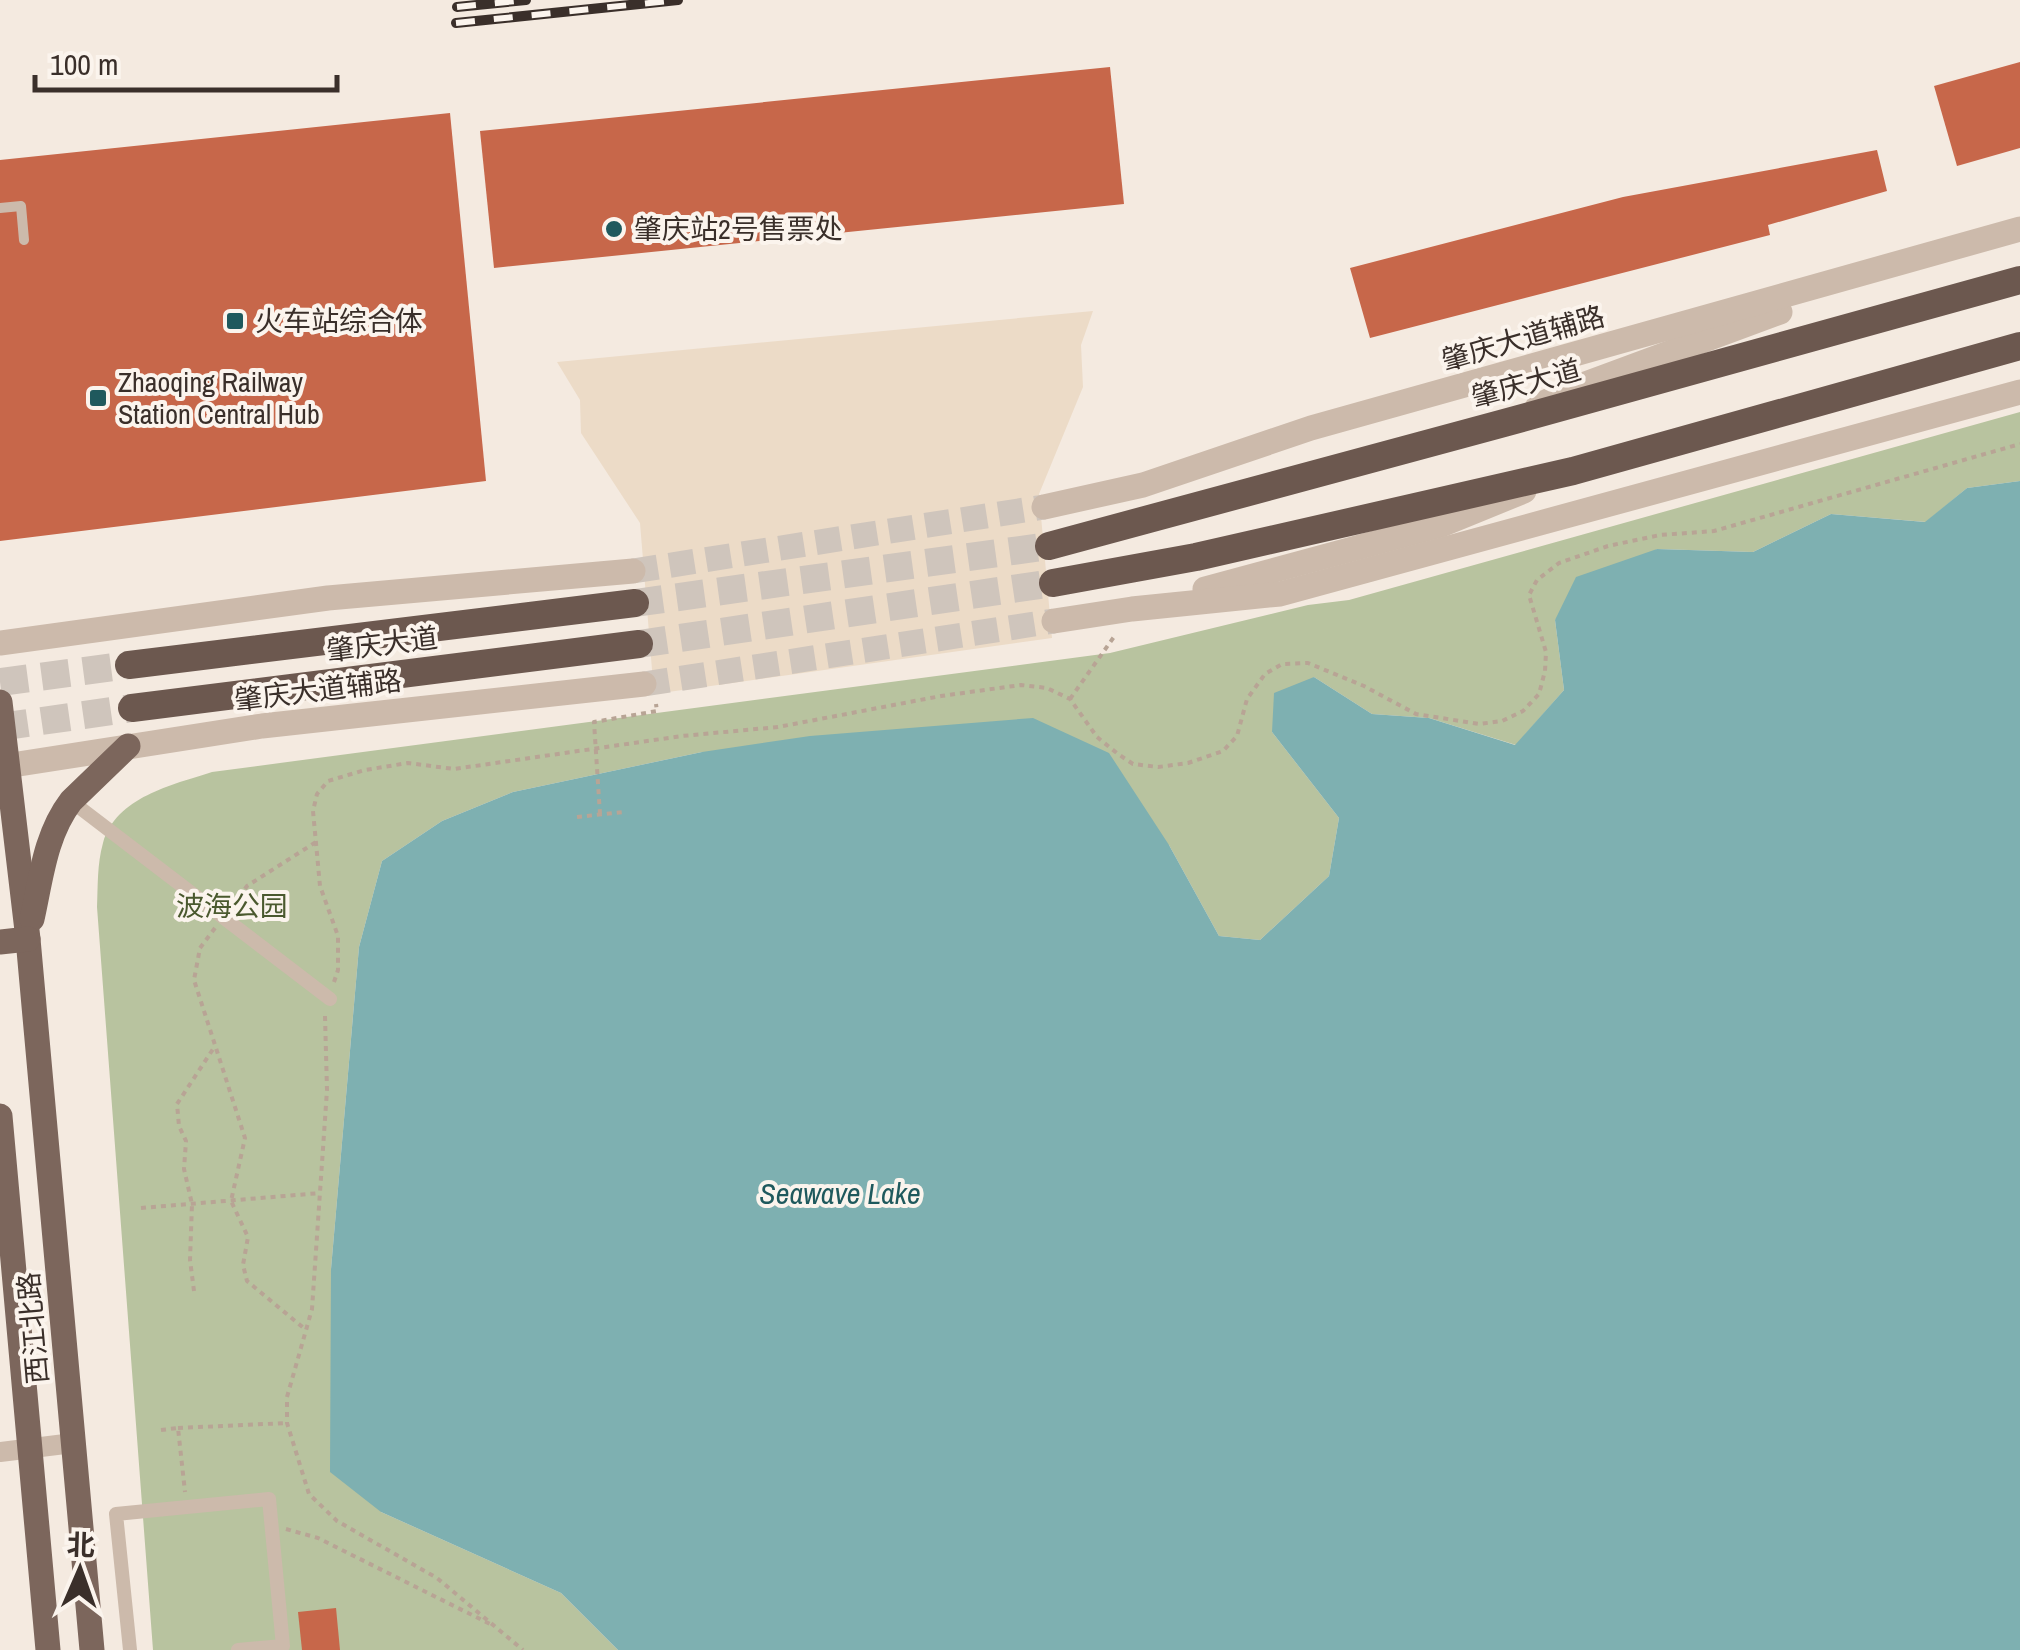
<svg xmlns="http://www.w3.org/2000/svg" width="2020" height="1650" font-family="'Archivo Narrow','Noto Sans SC',sans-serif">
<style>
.green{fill:#b8c39f}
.plaza{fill:#ecdbc7}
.water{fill:#7eb0b1}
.building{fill:#c7674a}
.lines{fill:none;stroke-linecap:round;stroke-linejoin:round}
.tertiary-tunnel{stroke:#cfc5bc;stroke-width:25;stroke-dasharray:25 12;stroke-linecap:butt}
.trunk-tunnel{stroke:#cfc5bc;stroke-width:28;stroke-dasharray:28 14;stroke-linecap:butt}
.path{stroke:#b8a495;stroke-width:4;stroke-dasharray:5 5;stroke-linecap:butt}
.service{stroke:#ccbaab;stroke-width:10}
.pedestrian{stroke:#ccbaab;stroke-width:14}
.minor{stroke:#ccbaab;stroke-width:20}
.tertiary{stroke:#ccbaab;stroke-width:25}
.primary{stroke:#7c665c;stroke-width:25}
.trunk{stroke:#6c584f;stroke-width:28}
.rail-casing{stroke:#3a2f2a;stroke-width:10}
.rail{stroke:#fbf4ed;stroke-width:6;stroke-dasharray:19;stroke-linecap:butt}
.poi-dot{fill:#1f595d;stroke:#fbf4ed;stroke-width:4}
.labels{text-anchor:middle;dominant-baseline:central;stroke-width:8;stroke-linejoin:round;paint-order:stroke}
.poi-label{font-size:28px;fill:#3a2f2a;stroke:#fbf4ed;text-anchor:start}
.street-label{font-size:28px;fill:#3a2f2a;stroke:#fbf4ed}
.park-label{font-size:28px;fill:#4a592e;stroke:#fbf4ed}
.water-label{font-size:30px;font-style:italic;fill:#1f595d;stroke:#fbf4ed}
</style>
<rect width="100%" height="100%" fill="#f4eae0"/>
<path class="green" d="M 2020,412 L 2020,481 L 1967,488 L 1926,522 L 1831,514 L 1753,552 L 1657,549 L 1555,620 L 1564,690 L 1516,745 L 1429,718 L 1372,714 L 1314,677 L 1272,732 L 1339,818 L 1329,876 L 1260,940 L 1219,936 L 1169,845 L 702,752 L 513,792 L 442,821 L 382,861 L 359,947 L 331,1269 L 381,1512 L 561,1593 L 618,1650 L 153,1650 L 97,907 C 98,886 97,864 103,843 C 116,797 172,785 212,772 L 1110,653 L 1308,605 L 1349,600 Z"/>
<path class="plaza" d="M 1093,311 L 1081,345 L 1083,387 L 1039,494 L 1052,638 L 654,694 L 640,523 L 581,433 L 580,400 L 557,362 Z"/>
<path class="water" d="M 2020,481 L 2020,1650 L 618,1650 L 561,1593 L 381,1512 L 330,1472 L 331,1269 L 359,947 L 382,861 L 442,821 L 513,792 L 702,752 L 810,736 L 1033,718 L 1109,753 L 1169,845 L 1219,936 L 1260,940 L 1329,876 L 1339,818 L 1272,732 L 1274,693 L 1314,677 L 1372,714 L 1429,718 L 1515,745 L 1564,690 L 1555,620 L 1576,577 L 1657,549 L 1753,552 L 1831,514 L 1925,522 L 1967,488 Z"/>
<g class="building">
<path d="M 2020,62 L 2020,148 L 1957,166 L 1934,86 Z"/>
<path d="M 1110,67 L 1124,204 L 494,268 L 480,131 Z"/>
<path d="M 450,113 L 486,481 L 0,541 L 0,160 Z"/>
<path d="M 1877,150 L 1887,191 L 1768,225 L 1770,235 L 1370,338 L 1350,268 L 1623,197 Z"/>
<path d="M 336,1608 L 340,1650 L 302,1650 L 298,1612 Z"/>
</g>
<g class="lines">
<g class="tertiary-tunnel">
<path d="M 633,571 L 1044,507"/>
<path d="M 644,684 L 1054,621"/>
</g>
<g class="trunk-tunnel">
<path d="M 635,603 L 1049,546"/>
<path d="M 639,644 L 1053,583"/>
<path d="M 0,682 L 129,665"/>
<path d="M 0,727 L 132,708"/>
</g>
<g class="path">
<path d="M 1070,699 L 1116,634"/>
<path d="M 600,814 L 594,722 L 657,711 L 656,704"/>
<path d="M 577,817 L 623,812"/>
<path d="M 233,905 L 247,886 L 316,842"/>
<path d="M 215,928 L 200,948 L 194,980 L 245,1138 L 231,1201 L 248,1237 L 243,1265 L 247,1281 L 306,1330"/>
<path d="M 334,982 L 338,970 L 338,936 L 320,886 L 313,811 L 317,794 L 328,781 L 365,770 L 408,763 L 454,769 L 682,736 L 778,727 L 941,696 L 1021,685 L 1047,688 L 1070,699 L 1097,737 L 1118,754 L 1133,764 L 1158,767 L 1188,763 L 1223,751 L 1237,736 L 1247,699 L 1265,674 L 1282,664 L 1308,663 L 1364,686 L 1416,714 L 1479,724 L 1502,721 L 1523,711 L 1539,694 L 1545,671 L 1546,652 L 1529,595 L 1537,580 L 1559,563 L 1608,546 L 1660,535 L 1714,531 L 2020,444"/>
<path d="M 325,1016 L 327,1090 L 312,1309 L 287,1397 L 287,1423 L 309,1494 L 337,1521 L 437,1578 L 523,1650"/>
<path d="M 141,1208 L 320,1193"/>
<path d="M 194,1291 L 190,1260 L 192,1204 L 184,1169 L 186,1141 L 179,1126 L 177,1104 L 215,1046"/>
<path d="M 178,1428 L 287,1423"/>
<path d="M 161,1430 L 178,1428 L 185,1492"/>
<path d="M 286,1529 L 318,1538 L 490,1624"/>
</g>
<path class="service" d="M 0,208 L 21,206 L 24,240"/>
<g class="pedestrian">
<path d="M 71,801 L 330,999"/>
<path d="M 130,1650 L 116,1514 L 269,1499 L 283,1646 L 238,1650"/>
</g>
<path class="minor" d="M 0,1452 L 73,1443"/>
<g class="tertiary">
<path d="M 1538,406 L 1572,389 L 1780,312"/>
<path d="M 1044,507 L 1143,485 L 1311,428 L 2020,229"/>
<path d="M 1205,589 L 1441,525 L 1524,491"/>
<path d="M 1054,621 L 1132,609 L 1280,594 L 2020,392"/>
<path d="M 0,643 L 328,598 L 633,571"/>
<path d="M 0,767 L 262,726 L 644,684"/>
</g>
<g class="primary">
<path d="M 0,702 L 28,939 L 92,1650"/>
<path d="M 32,919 C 41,879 45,835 71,801 L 128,746"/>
<path d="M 0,942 L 28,939"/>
<path d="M 0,1116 L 48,1650"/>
</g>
<g class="trunk">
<path d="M 1049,546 L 1504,423 L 2020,280"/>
<path d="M 1053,583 L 1196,557 L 1573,471 L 2020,346"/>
<path d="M 129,665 L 635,603"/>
<path d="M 132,708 L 639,644"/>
</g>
<defs>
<g id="rail">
<path d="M 457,7 L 526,0"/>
<path d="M 456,23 L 678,0"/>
</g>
</defs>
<use href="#rail" class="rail-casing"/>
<use href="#rail" class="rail"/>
</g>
<g class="poi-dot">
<circle cx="614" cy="229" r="10"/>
<rect x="225" y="311" width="20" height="20" rx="5"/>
<rect x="88" y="388" width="20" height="20" rx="5"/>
</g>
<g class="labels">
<g class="poi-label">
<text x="634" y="229">肇庆站2号售票处</text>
<text x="255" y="321">火车站综合体</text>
<text x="118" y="382">Zhaoqing Railway<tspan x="118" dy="32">Station Central Hub</tspan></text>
</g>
<g class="street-label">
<text transform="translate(1523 338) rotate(-16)">肇庆大道辅路</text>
<text transform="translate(1526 383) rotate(-15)">肇庆大道</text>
<text transform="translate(382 644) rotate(-7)">肇庆大道</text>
<text transform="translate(318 690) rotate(-7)">肇庆大道辅路</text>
<text transform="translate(33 1328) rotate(-95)">西江北路</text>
</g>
<g class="park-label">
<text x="232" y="906">波海公园</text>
</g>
<g class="water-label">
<text x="840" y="1193">Seawave Lake</text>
</g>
</g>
<g transform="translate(80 1570) rotate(2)" stroke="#fbf4ed" stroke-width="8" paint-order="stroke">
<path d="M0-8L18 38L0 25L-18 38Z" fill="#3a2f2a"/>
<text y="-15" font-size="28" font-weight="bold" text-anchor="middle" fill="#3a2f2a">北</text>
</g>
<path d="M35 75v15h302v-15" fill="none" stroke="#3a2f2a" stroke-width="5"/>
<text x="50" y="75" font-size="30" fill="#3a2f2a" stroke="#fbf4ed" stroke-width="8" paint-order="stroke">100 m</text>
</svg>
